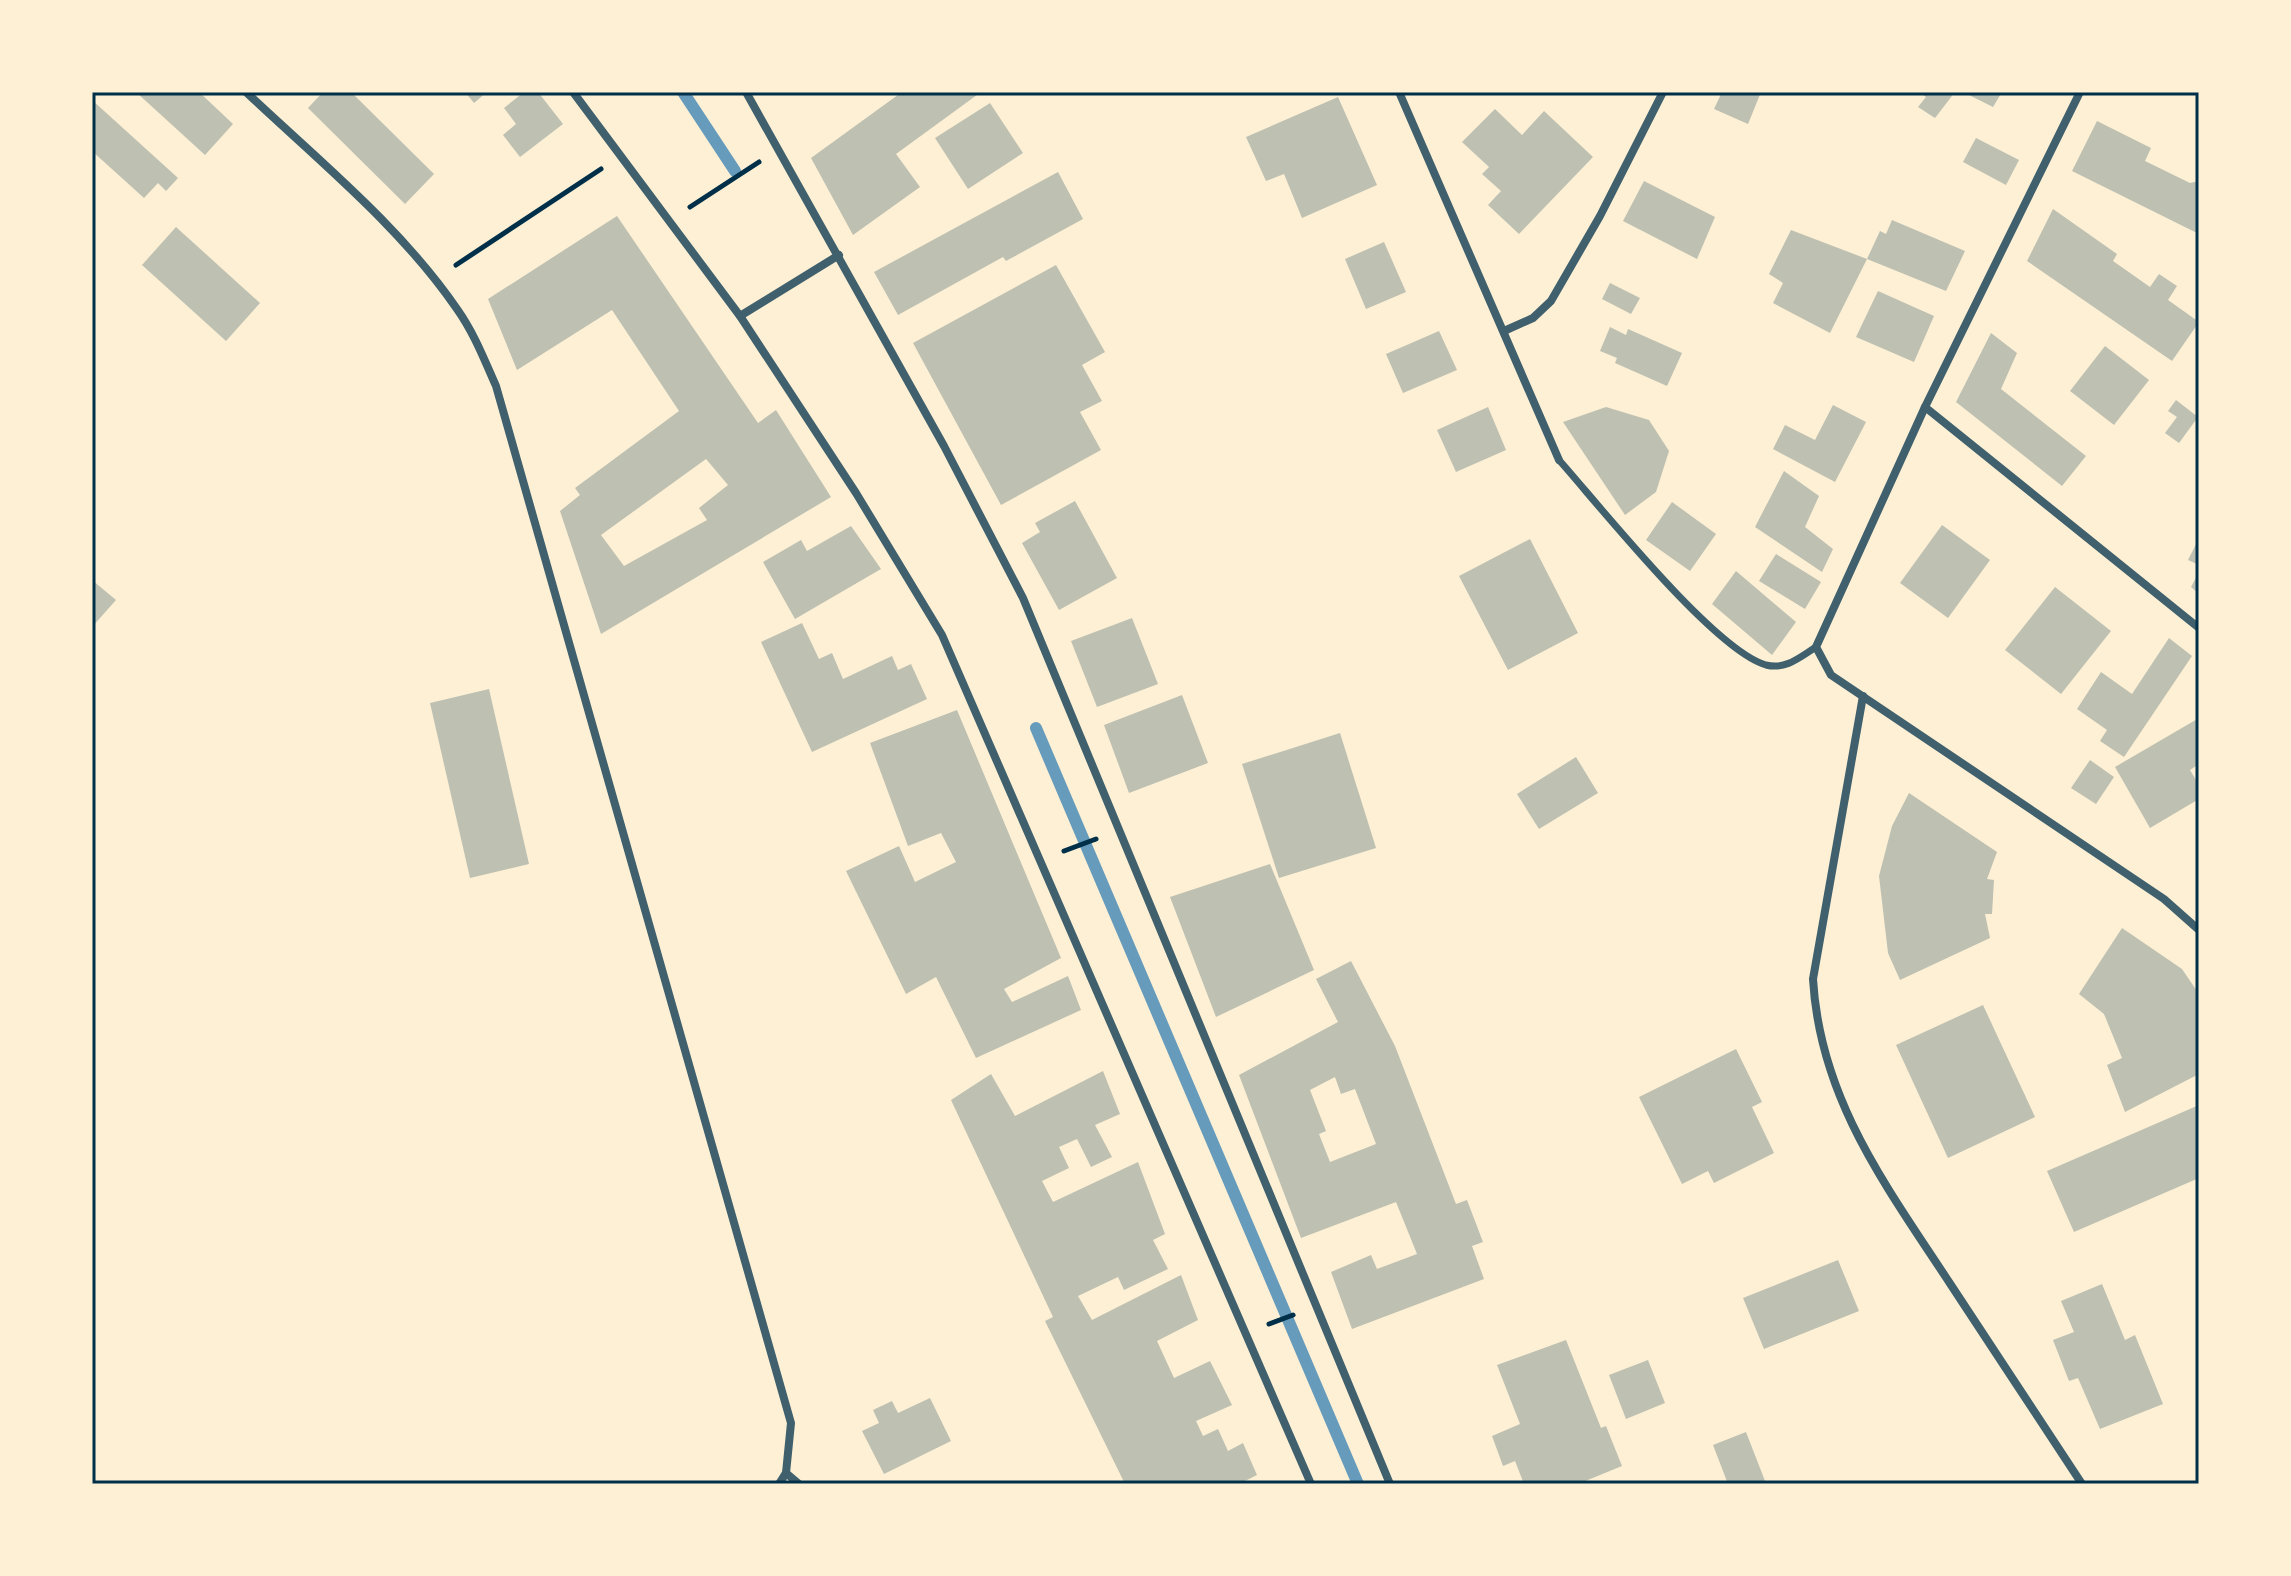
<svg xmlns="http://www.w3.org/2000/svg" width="2291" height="1576" font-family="Figtree,sans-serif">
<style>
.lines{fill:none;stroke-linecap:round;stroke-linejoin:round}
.stream{stroke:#669bbc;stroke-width:12}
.building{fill:#bec0b2;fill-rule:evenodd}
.path{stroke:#003049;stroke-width:5}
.pedestrian{stroke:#3f606c;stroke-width:7}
.minor{stroke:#3f606c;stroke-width:8}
.neatline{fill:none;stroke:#003049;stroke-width:3}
</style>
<rect width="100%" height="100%" fill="#fdf0d5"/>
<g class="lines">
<g class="stream">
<path d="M 683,92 L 735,171"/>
<path d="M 1036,728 L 1358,1484"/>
</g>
</g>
<g class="building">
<path d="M 136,92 L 199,92 L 233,124 L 205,155 Z"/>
<path d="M 323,92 L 351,92 L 434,174 L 405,204 L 308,108 Z"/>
<path d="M 465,92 L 487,92 L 474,103 Z"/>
<path d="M 524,92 L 538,92 L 563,124 L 520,157 L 503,135 L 516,124 L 504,108 Z"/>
<path d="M 902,92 L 981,92 L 896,154 L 920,187 L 853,235 L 811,158 Z"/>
<path d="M 1722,92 L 1761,92 L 1748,124 L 1714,109 Z"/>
<path d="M 1919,92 L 1955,92 L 1935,118 L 1918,107 L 1926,97 Z"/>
<path d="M 1963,92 L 2002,92 L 1993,107 Z"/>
<path d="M 1338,97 L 1377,185 L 1302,218 L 1284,174 L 1266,181 L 1246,137 Z"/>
<path d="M 92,100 L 178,178 L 166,191 L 158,183 L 144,198 L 92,151 Z"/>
<path d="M 990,103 L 1023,153 L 968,189 L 935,138 Z"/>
<path d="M 1495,109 L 1522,135 L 1544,111 L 1593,157 L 1519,234 L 1488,205 L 1501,191 L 1482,174 L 1489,167 L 1462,142 Z"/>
<path d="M 2097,121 L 2151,148 L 2145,161 L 2190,183 L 2199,181 L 2199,234 L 2072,171 Z"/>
<path d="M 1976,138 L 2019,160 L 2006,185 L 1963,162 Z"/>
<path d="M 1058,172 L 1083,219 L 1006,261 L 1003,257 L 898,315 L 874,272 Z"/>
<path d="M 1644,181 L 1715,217 L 1697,259 L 1623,221 Z"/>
<path d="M 2053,209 L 2117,254 L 2113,261 L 2150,287 L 2159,274 L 2177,286 L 2168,300 L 2199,322 L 2172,361 L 2027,261 Z"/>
<path d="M 617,216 L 758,423 L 776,410 L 831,497 L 601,634 L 560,511 L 580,495 L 575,488 L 679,411 L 612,310 L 517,370 L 488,299 ZM 706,459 L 728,485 L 699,508 L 707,520 L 624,566 L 601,535 Z"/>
<path d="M 1892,220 L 1965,251 L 1946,291 L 1867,259 L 1880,231 L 1886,234 Z"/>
<path d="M 176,227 L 260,303 L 226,341 L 142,265 Z"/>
<path d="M 1791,230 L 1867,259 L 1830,333 L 1773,303 L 1783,283 L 1769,274 Z"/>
<path d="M 1384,242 L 1406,292 L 1366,309 L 1345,259 Z"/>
<path d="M 1056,265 L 1105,352 L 1082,365 L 1102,401 L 1080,412 L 1101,450 L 1001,505 L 913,343 Z"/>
<path d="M 1610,283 L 1640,298 L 1631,314 L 1602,299 Z"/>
<path d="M 1878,291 L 1934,316 L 1914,362 L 1856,337 Z"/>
<path d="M 1610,327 L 1626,335 L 1628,329 L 1682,353 L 1667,386 L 1615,363 L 1617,358 L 1600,351 Z"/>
<path d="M 1439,331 L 1457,370 L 1403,393 L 1386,354 Z"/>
<path d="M 1991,333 L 2017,353 L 2001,389 L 2086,456 L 2062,486 L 1956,402 Z"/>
<path d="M 2105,346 L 2149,380 L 2114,425 L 2070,391 Z"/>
<path d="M 2176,400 L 2198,417 L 2179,443 L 2165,433 L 2177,417 L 2168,411 Z"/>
<path d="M 1833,405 L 1866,422 L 1835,482 L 1773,449 L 1785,425 L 1815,440 Z"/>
<path d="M 1488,407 L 1506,450 L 1456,472 L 1437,430 Z"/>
<path d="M 1606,407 L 1649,420 L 1669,451 L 1656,492 L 1625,515 L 1563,422 Z"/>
<path d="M 1784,471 L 1819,496 L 1805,527 L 1833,549 L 1822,572 L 1755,527 Z"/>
<path d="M 1075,501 L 1117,578 L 1059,610 L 1022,543 L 1040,532 L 1035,523 Z"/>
<path d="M 1672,502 L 1716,534 L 1690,571 L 1646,540 Z"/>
<path d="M 1942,525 L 1990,560 L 1948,618 L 1900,583 Z"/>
<path d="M 851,526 L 881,569 L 795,619 L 763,562 L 801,540 L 807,551 Z"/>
<path d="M 2199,538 L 2199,565 L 2188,560 Z"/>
<path d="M 1530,539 L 1578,633 L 1508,670 L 1459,576 Z"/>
<path d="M 1776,554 L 1821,582 L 1805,609 L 1759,581 Z"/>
<path d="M 1736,571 L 1796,622 L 1772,655 L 1712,604 Z"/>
<path d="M 2199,572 L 2199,594 L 2191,587 Z"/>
<path d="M 92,580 L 116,600 L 92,627 Z"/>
<path d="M 2055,587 L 2111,631 L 2061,694 L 2005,650 Z"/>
<path d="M 1132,618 L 1158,684 L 1097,707 L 1071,641 Z"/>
<path d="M 802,623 L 819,659 L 832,653 L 843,679 L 892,656 L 898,670 L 911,664 L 927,699 L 812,752 L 761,642 Z"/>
<path d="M 2169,638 L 2192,656 L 2124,757 L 2100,741 L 2107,730 L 2077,709 L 2101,672 L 2132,694 Z"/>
<path d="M 489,689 L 529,864 L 470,878 L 430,703 Z"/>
<path d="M 1182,695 L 1208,763 L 1129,793 L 1104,725 Z"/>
<path d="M 957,710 L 1061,958 L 1004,989 L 1012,1002 L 1068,976 L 1081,1010 L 976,1058 L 936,977 L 906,994 L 846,871 L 899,846 L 915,882 L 956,862 L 941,833 L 908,846 L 870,743 Z"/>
<path d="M 2199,718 L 2199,764 L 2190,770 L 2199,785 L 2199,799 L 2150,828 L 2115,767 Z"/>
<path d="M 1340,733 L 1376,848 L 1279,878 L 1242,764 Z"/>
<path d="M 1576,757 L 1598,793 L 1539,829 L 1517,794 Z"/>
<path d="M 2090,760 L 2114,777 L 2096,804 L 2071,788 Z"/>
<path d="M 1909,793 L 1997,852 L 1987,879 L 1994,880 L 1992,914 L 1985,914 L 1990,938 L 1900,980 L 1888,953 L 1879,876 L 1892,826 Z"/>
<path d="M 1270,864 L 1314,970 L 1216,1017 L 1170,897 Z"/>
<path d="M 2122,928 L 2182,969 L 2199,994 L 2199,1074 L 2125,1112 L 2107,1065 L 2122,1058 L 2104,1014 L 2079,994 Z"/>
<path d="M 1351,961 L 1395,1046 L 1456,1204 L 1467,1200 L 1483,1242 L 1472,1246 L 1484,1279 L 1352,1329 L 1331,1272 L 1371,1255 L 1377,1269 L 1417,1254 L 1396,1202 L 1301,1238 L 1239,1075 L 1338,1022 L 1316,979 ZM 1335,1077 L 1341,1094 L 1355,1089 L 1376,1144 L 1330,1162 L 1319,1134 L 1326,1131 L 1310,1090 Z"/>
<path d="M 1983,1005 L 2035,1117 L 1948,1158 L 1896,1045 Z"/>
<path d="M 1736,1049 L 1762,1102 L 1752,1107 L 1774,1153 L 1714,1183 L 1708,1171 L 1682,1184 L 1639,1097 Z"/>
<path d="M 1103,1071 L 1120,1114 L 1095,1125 L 1112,1157 L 1091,1167 L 1077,1139 L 1059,1147 L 1069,1168 L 1042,1181 L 1053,1202 L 1138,1162 L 1165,1234 L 1153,1240 L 1168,1269 L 1124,1290 L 1118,1277 L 1078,1296 L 1092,1320 L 1181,1275 L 1198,1320 L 1157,1341 L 1174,1378 L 1210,1361 L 1232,1405 L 1196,1421 L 1203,1436 L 1218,1429 L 1228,1451 L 1243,1443 L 1257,1475 L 1239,1484 L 1125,1484 L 1045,1321 L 1053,1317 L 951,1100 L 991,1074 L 1015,1116 Z"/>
<path d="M 2199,1105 L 2199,1178 L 2074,1232 L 2047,1171 Z"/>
<path d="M 1838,1260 L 1859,1311 L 1764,1349 L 1743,1298 Z"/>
<path d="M 2102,1284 L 2125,1340 L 2135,1335 L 2163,1404 L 2100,1429 L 2078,1378 L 2069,1381 L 2053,1340 L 2074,1332 L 2061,1301 Z"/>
<path d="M 1566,1340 L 1601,1428 L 1606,1426 L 1622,1466 L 1578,1484 L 1524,1484 L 1515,1461 L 1503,1466 L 1492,1436 L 1520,1424 L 1497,1365 Z"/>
<path d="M 1648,1360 L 1665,1403 L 1626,1419 L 1609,1375 Z"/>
<path d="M 930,1398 L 951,1441 L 884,1474 L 862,1431 L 879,1423 L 873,1410 L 892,1401 L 898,1413 Z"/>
<path d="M 1746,1432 L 1765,1481 L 1728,1484 L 1713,1445 Z"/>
</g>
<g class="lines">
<g class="path">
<path d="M 690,207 L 759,162"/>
<path d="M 456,265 L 601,169"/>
<path d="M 1064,851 L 1096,839"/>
<path d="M 1269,1324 L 1293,1315"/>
</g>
<path class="pedestrian" d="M 1559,460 C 1599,505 1714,650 1766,665 C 1786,670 1800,657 1816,647"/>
<g class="minor">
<path d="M 246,92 C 318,160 400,226 457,309 C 474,333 484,359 496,386 L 791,1423 L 786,1473 L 779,1484"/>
<path d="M 573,92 L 740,316 L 856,493 L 942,635 L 1311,1484"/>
<path d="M 746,92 L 944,446 L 1023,598 L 1390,1484"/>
<path d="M 1399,92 L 1559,460"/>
<path d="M 2080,92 L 1925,407 L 1816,647 L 1831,675 L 2164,899 L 2199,930"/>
<path d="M 740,316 L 839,255"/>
<path d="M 1504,331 L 1533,318 L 1551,301 L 1600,216 L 1663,92"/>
<path d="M 1925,407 L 2199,628"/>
<path d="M 1863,696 L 1813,979 C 1820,1100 1887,1187 1951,1285 C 1995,1351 2038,1418 2082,1484"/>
<path d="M 786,1473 L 799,1484"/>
</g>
</g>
<rect width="2291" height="1576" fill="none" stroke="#fdf0d5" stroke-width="188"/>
<rect x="94" y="94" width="2103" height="1388" class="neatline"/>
</svg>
